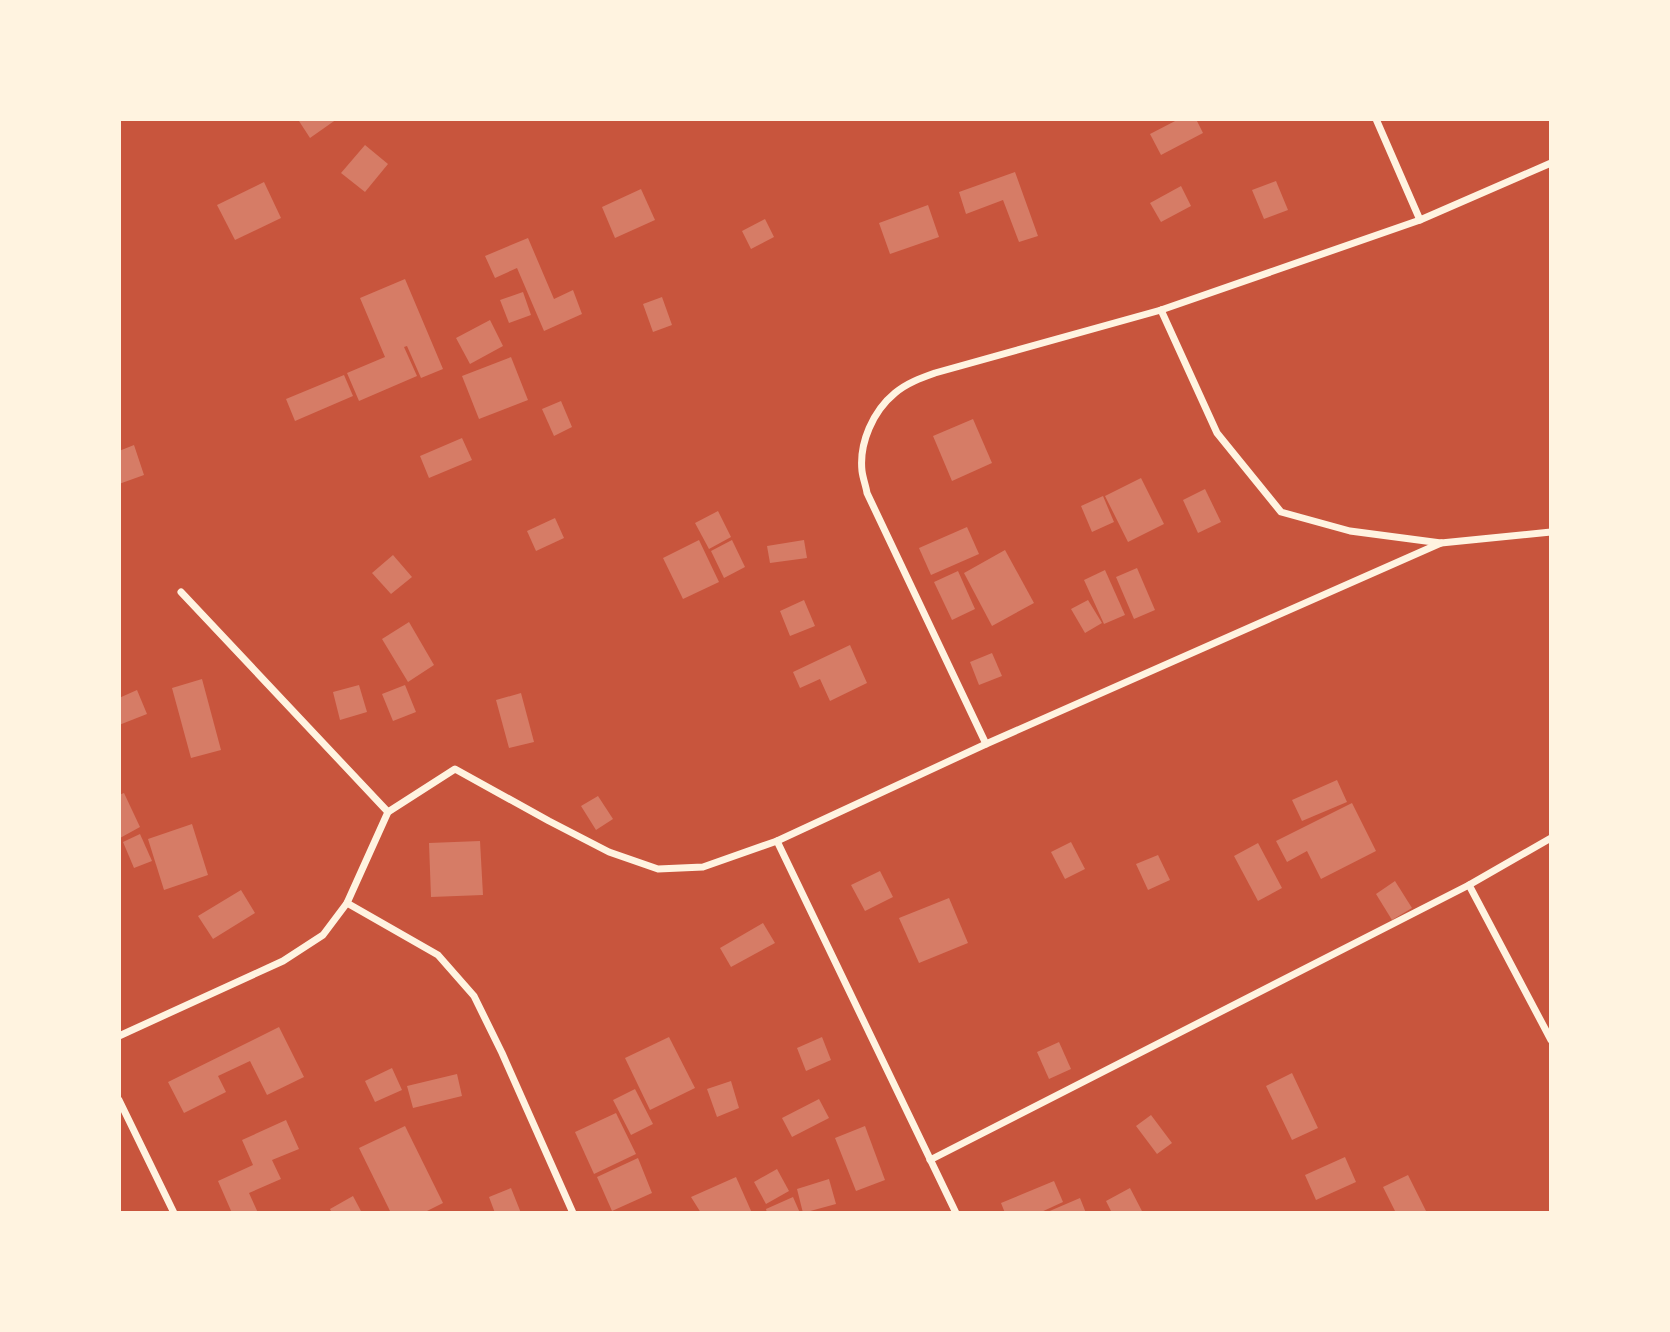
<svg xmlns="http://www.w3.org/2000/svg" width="1670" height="1332" font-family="'PT Sans Narrow',sans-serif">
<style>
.building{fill:#d67c66}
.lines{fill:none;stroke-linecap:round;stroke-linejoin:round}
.minor{stroke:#fff3e0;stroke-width:7}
</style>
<rect width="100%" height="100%" fill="#c8553d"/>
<g class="building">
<path d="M 302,119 L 337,119 L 310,138 L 299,121 Z"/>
<path d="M 1179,119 L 1196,119 L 1203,133 L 1161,155 L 1150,134 Z"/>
<path d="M 365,145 L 388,164 L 365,192 L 341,173 Z"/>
<path d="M 1015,172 L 1038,236 L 1019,242 L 1003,200 L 966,214 L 959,192 Z"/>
<path d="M 1276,181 L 1288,210 L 1264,219 L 1252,190 Z"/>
<path d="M 264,182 L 281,218 L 235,240 L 217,205 Z"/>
<path d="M 1181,186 L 1191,206 L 1161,222 L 1150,203 Z"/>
<path d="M 641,189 L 655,220 L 615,238 L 602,207 Z"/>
<path d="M 928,205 L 939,237 L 890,254 L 879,223 Z"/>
<path d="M 765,219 L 774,237 L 751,249 L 742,231 Z"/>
<path d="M 528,238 L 554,299 L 573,290 L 582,314 L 544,331 L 517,268 L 495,278 L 485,256 Z"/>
<path d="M 405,279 L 443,369 L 421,378 L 407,346 L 404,347 L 417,376 L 359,401 L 347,373 L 385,357 L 360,298 Z"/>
<path d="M 523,292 L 531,315 L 509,323 L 500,300 Z"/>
<path d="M 662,297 L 672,325 L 653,332 L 643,304 Z"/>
<path d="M 490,320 L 503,346 L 470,364 L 456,338 Z"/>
<path d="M 511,357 L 528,400 L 479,419 L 462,376 Z"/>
<path d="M 344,375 L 353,396 L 295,421 L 286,399 Z"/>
<path d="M 561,401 L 572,427 L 554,436 L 542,409 Z"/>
<path d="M 973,419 L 992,463 L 952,481 L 933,436 Z"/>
<path d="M 462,438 L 472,460 L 429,478 L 420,456 Z"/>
<path d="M 134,445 L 144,475 L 119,484 L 119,451 Z"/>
<path d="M 1141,478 L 1164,524 L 1128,542 L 1105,496 Z"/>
<path d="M 1205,489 L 1221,522 L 1198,533 L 1183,500 Z"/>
<path d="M 1103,496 L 1114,522 L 1092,532 L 1081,506 Z"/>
<path d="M 718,511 L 731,537 L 709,549 L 695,523 Z"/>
<path d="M 555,518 L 564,538 L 536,551 L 527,531 Z"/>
<path d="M 967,527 L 979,554 L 931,575 L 919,548 Z"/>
<path d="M 699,540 L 719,582 L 683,599 L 663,558 Z"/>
<path d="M 732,540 L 745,567 L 724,578 L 711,551 Z"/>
<path d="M 804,540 L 807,558 L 770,563 L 767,546 Z"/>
<path d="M 1005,550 L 1034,603 L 992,626 L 964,573 Z"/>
<path d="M 393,555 L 412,577 L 391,594 L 372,573 Z"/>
<path d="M 1137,568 L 1155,610 L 1134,619 L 1116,577 Z"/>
<path d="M 1105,570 L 1125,615 L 1104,624 L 1084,580 Z"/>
<path d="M 958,571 L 975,609 L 952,620 L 934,582 Z"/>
<path d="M 804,600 L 815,626 L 790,636 L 780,611 Z"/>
<path d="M 1088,600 L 1102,623 L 1085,633 L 1071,609 Z"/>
<path d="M 409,622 L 434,665 L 408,682 L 382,639 Z"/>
<path d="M 850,645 L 867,683 L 830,701 L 820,679 L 800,688 L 793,672 Z"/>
<path d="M 992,653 L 1002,676 L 979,685 L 970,662 Z"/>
<path d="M 202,679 L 221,750 L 191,758 L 172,688 Z"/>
<path d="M 359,685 L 367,712 L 340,720 L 333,692 Z"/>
<path d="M 405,685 L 416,712 L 393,721 L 382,694 Z"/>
<path d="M 137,690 L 147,714 L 119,725 L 119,698 Z"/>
<path d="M 521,693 L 534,742 L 509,748 L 496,700 Z"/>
<path d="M 1337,780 L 1347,802 L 1302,821 L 1292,800 Z"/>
<path d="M 124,793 L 140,827 L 120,838 L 119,795 Z"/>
<path d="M 598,796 L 613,819 L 596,830 L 581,806 Z"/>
<path d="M 1352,803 L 1376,851 L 1321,879 L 1307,851 L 1287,862 L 1276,841 Z"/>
<path d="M 192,824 L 208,875 L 164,890 L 148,839 Z"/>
<path d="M 140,834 L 152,861 L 134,868 L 123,842 Z"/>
<path d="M 480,841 L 483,895 L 431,897 L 429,843 Z"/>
<path d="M 1071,842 L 1085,869 L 1065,879 L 1051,852 Z"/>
<path d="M 1258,843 L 1282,888 L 1258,901 L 1234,856 Z"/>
<path d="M 1158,855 L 1170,880 L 1148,890 L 1136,864 Z"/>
<path d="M 880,871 L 893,897 L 865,911 L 851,885 Z"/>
<path d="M 1395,881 L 1412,908 L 1392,920 L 1376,894 Z"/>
<path d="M 241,890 L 255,913 L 213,939 L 198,916 Z"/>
<path d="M 949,898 L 968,943 L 919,963 L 899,918 Z"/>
<path d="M 763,923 L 775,943 L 731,967 L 720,948 Z"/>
<path d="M 279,1027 L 304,1077 L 267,1095 L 250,1061 L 218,1076 L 226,1092 L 184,1113 L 168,1082 Z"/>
<path d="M 669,1037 L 695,1088 L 650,1110 L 625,1058 Z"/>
<path d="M 822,1037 L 831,1060 L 806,1071 L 797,1048 Z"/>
<path d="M 1059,1042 L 1071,1069 L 1049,1079 L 1037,1052 Z"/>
<path d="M 392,1068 L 402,1090 L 375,1102 L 365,1081 Z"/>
<path d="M 1292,1073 L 1318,1128 L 1292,1140 L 1266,1086 Z"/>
<path d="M 457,1074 L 462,1096 L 413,1108 L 407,1086 Z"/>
<path d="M 731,1081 L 739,1108 L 717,1117 L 707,1089 Z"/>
<path d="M 635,1089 L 653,1124 L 631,1135 L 613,1100 Z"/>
<path d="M 819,1099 L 829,1118 L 792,1137 L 782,1118 Z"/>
<path d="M 616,1113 L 636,1154 L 594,1174 L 575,1132 Z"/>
<path d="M 1151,1115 L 1172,1143 L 1157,1154 L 1136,1126 Z"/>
<path d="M 286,1120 L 299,1149 L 272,1160 L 281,1179 L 249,1193 L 258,1213 L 232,1213 L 218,1181 L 253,1165 L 242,1140 Z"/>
<path d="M 405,1126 L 443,1203 L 423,1213 L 391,1213 L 359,1148 Z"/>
<path d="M 865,1126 L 885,1180 L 856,1191 L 835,1138 Z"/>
<path d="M 1345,1157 L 1356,1182 L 1316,1200 L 1305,1175 Z"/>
<path d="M 638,1158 L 652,1193 L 612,1211 L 597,1177 Z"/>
<path d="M 777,1169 L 789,1191 L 766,1204 L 754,1182 Z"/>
<path d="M 1408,1175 L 1427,1213 L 1396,1213 L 1383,1187 Z"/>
<path d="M 736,1177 L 752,1213 L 701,1213 L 691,1197 Z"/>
<path d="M 829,1179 L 836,1204 L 803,1213 L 797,1189 Z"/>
<path d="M 1054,1181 L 1063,1202 L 1039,1213 L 1005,1213 L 1001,1203 Z"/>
<path d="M 511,1188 L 521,1213 L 495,1213 L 489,1197 Z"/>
<path d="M 1130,1188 L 1143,1213 L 1112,1213 L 1106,1201 Z"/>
<path d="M 353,1196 L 362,1213 L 332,1213 L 330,1209 Z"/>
<path d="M 793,1197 L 800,1213 L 767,1213 L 766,1209 Z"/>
<path d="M 1080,1198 L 1086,1213 L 1045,1213 Z"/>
</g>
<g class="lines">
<g class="minor">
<path d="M 1376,119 L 1420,220"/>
<path d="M 1161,310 L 1217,433 L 1281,512 L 1350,531 L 1441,543 L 1551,532"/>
<path d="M 181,592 L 388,812"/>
<path d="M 986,744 L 867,493 C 866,486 863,479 862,471 C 859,443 873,411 895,393 C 907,383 921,378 935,373 L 1161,310 L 1420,220 L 1551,163"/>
<path d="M 777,841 L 956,1213"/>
<path d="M 1469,885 L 1551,1040"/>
<path d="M 347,903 L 438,955 L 474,996 L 502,1053 L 573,1213"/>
<path d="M 119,1036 L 283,961 L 323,935 L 347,903 L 388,812 L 455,769 L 549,821 L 609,852 L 658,869 L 703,867 L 777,841 L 986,744 L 1441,543"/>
<path d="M 119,1100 L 174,1213"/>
<path d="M 930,1160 L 1469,885 L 1551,838"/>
</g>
</g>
<rect width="1670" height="1332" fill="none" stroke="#fff3e0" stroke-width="242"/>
</svg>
